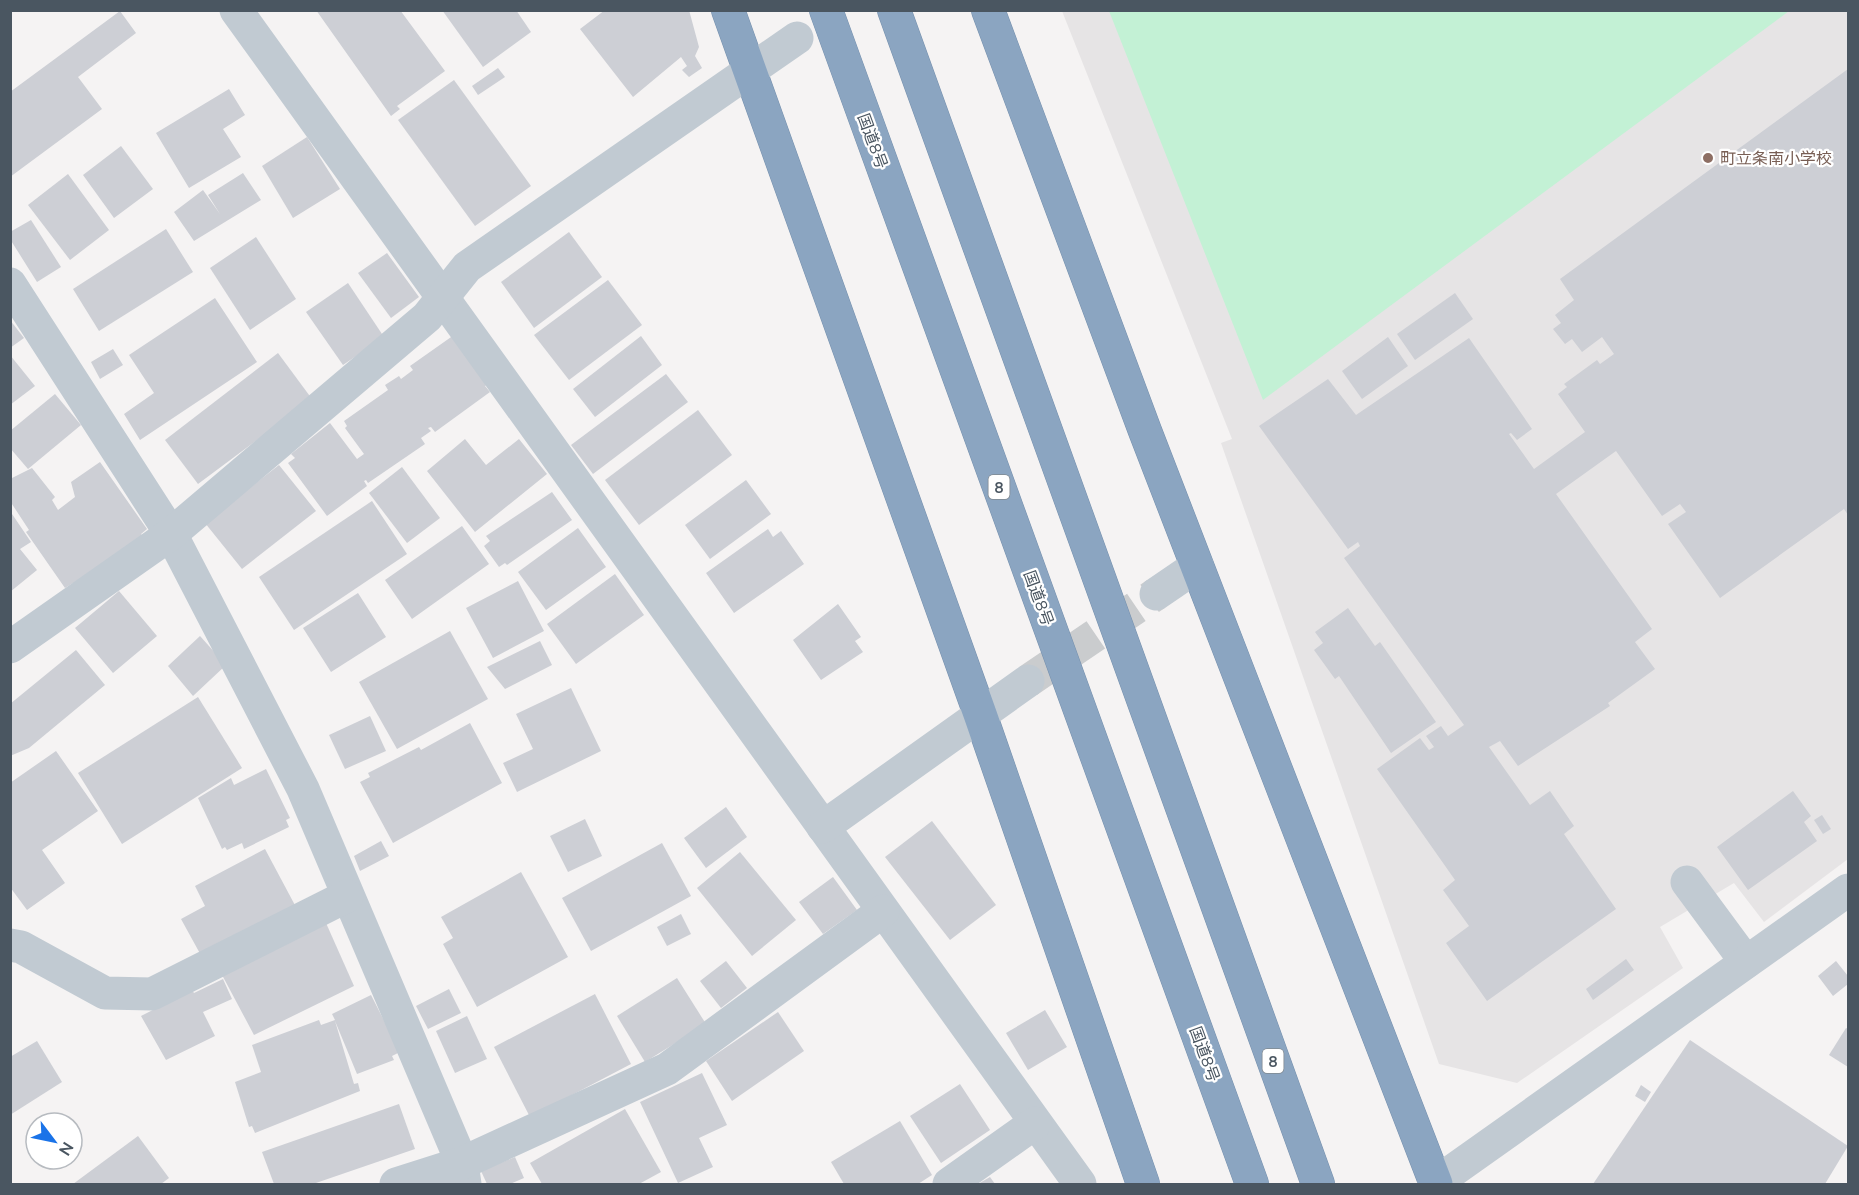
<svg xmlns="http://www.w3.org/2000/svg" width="1859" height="1195" font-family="Mulish,'Noto Sans JP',sans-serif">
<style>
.education{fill:#e6e4e5}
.green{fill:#c3f1d5}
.building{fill:#cdcfd5}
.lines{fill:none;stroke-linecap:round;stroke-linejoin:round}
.minor-tunnel{stroke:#caccce;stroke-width:33;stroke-dasharray:33 16;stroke-linecap:butt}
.highway-casing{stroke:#7690ad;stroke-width:34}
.minor{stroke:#c1cad2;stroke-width:33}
.highway{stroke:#8ba5c1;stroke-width:33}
.education-dot{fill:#8d6e63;stroke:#fff;stroke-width:2}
.labels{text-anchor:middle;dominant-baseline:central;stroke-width:4.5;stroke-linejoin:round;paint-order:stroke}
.shield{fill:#fff;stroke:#808990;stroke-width:1.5}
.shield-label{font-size:15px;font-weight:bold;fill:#4a5661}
.street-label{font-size:16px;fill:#4a5661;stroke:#fff}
.education-label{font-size:16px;fill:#785e54;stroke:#fff;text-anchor:start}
</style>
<rect width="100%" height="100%" fill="#f5f3f3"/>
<path class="education" d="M 1062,11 L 1848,11 L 1848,859 L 1764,922 L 1734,883 L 1660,927 L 1683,968 L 1517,1083 L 1439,1064 L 1221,443 L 1232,439 Z"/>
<path class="green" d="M 1109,11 L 1789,11 L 1263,400 Z"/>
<g class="building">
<path d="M 316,10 L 400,10 L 445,71 L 397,106 L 400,109 L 391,116 Z"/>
<path d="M 442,10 L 516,10 L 531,32 L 483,67 Z"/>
<path d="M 605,10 L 689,10 L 699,47 L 695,56 L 702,68 L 689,77 L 682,70 L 687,66 L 681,57 L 633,97 L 580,29 Z"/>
<path d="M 120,11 L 136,33 L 78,77 L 102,109 L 10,177 L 10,92 Z"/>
<path d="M 498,68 L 505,77 L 478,95 L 472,86 Z"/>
<path d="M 1848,69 L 1848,515 L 1844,509 L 1720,598 L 1668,524 L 1686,512 L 1680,504 L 1662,516 L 1616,451 L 1556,494 L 1652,629 L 1635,642 L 1655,669 L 1608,703 L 1610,706 L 1518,766 L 1500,741 L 1489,747 L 1530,805 L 1550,791 L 1574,826 L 1564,834 L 1616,909 L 1487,1001 L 1446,943 L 1469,926 L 1443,890 L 1455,880 L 1377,769 L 1420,738 L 1429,750 L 1434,747 L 1426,736 L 1441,726 L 1448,736 L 1464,725 L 1344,558 L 1360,546 L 1358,542 L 1348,549 L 1259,426 L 1328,379 L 1356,415 L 1469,338 L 1532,429 L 1517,440 L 1511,433 L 1509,434 L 1534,469 L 1585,432 L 1558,394 L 1567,387 L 1564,384 L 1597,360 L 1600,364 L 1614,354 L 1602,337 L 1582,352 L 1572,339 L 1565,344 L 1553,329 L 1561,323 L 1555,315 L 1574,300 L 1560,279 Z"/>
<path d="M 454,80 L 531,186 L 475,226 L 398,120 Z"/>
<path d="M 229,89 L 245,115 L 223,129 L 241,157 L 189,188 L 156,133 Z"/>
<path d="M 307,137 L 340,189 L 293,218 L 262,166 Z"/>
<path d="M 121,146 L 153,189 L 114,218 L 83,175 Z"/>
<path d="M 243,173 L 261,200 L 194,241 L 174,212 L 203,190 L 220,214 L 208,195 Z"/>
<path d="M 68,174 L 109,230 L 70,260 L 28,205 Z"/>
<path d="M 31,220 L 61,267 L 37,282 L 10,239 L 10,232 Z"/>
<path d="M 166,229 L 193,272 L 99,331 L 73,289 Z"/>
<path d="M 569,232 L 602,277 L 534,328 L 501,282 Z"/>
<path d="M 256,237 L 296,299 L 250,330 L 210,268 Z"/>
<path d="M 387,253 L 419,297 L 391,318 L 358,273 Z"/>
<path d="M 608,280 L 642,325 L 569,380 L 534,335 Z"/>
<path d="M 348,283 L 384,337 L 343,365 L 306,312 Z"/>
<path d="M 1455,293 L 1473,319 L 1415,360 L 1397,334 Z"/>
<path d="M 215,298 L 257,362 L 140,440 L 124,414 L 154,393 L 129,355 Z"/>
<path d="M 10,320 L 24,338 L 10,348 Z"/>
<path d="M 454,335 L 489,383 L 485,386 L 490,392 L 435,432 L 431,427 L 428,428 L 431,431 L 421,438 L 425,444 L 368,483 L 366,480 L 364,481 L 367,486 L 327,516 L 288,463 L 295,458 L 291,454 L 330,423 L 357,459 L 364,454 L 345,428 L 347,426 L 344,421 L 388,390 L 385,385 L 399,376 L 401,379 L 413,370 L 410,366 Z"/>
<path d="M 641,336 L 662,365 L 595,417 L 573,389 Z"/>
<path d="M 1388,337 L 1408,366 L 1362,399 L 1342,371 Z"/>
<path d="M 113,349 L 123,365 L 100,379 L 91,362 Z"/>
<path d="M 278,353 L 312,399 L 198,484 L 165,440 Z"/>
<path d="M 10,355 L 35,386 L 10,405 Z"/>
<path d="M 666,374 L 688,402 L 593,474 L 571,445 Z"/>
<path d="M 55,394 L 81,425 L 28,469 L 10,448 L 10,431 Z"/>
<path d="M 698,410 L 732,455 L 639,525 L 605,480 Z"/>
<path d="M 465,439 L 486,465 L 519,439 L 547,474 L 475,532 L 427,471 Z"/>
<path d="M 100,462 L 147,529 L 141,534 L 144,538 L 74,586 L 73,583 L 65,588 L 26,532 L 29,530 L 10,501 L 10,479 L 32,468 L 55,497 L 52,500 L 58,510 L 75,497 L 71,482 Z"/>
<path d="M 279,465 L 316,511 L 242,569 L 205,523 Z"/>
<path d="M 402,467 L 440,518 L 407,543 L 369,493 Z"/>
<path d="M 746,480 L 771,514 L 710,559 L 685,525 Z"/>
<path d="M 552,492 L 572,520 L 507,565 L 505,563 L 499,567 L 484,546 L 490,541 L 486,536 Z"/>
<path d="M 372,501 L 407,554 L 294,630 L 259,577 Z"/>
<path d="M 10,511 L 31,542 L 20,549 L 37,570 L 10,592 Z"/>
<path d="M 462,526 L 489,564 L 412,619 L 385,580 Z"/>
<path d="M 578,528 L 606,567 L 546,610 L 518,572 Z"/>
<path d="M 768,529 L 773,537 L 781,531 L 804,564 L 734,613 L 706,573 Z"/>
<path d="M 615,574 L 644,615 L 576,664 L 547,624 Z"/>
<path d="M 518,581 L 544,631 L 493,658 L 466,608 Z"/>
<path d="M 119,591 L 157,636 L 113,673 L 75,628 Z"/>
<path d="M 358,593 L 386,637 L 331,672 L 303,628 Z"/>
<path d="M 838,604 L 861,637 L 855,641 L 863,652 L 821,680 L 793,640 Z"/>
<path d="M 1348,608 L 1375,646 L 1380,642 L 1436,722 L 1391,753 L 1339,676 L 1335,679 L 1314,650 L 1323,643 L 1315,632 Z"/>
<path d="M 450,631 L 488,699 L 397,749 L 359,682 Z"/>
<path d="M 200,636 L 226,665 L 193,696 L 168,666 Z"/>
<path d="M 540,641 L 552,665 L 505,689 L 487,667 Z"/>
<path d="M 76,650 L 105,685 L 29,748 L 10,756 L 10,704 Z"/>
<path d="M 571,688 L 601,751 L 517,792 L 503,763 L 533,749 L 516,714 Z"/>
<path d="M 198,697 L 242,768 L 122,844 L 78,773 Z"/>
<path d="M 370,716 L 386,751 L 345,769 L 329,735 Z"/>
<path d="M 470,723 L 502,783 L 393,843 L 360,782 L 370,777 L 368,773 L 419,747 L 421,750 Z"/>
<path d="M 56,751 L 98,811 L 42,850 L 65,883 L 27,910 L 10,887 L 10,783 Z"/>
<path d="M 266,769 L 290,818 L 286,820 L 289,827 L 244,849 L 242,843 L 227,850 L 225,847 L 222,849 L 198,798 L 231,778 L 234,785 Z"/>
<path d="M 1793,791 L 1811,816 L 1804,822 L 1817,841 L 1748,890 L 1717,847 Z"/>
<path d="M 726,807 L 747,837 L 706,868 L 684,838 Z"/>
<path d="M 1822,815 L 1831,829 L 1823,834 L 1814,820 Z"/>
<path d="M 585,819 L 602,856 L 568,872 L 550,836 Z"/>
<path d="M 932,821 L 996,905 L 950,940 L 885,857 Z"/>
<path d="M 381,841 L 389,856 L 360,871 L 354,856 Z"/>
<path d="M 662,843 L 691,896 L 591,951 L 562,898 Z"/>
<path d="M 265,849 L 297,909 L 203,959 L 181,919 L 205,906 L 195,886 Z"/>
<path d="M 740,852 L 796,920 L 752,956 L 697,888 Z"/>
<path d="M 521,872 L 568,957 L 477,1007 L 443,944 L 453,938 L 441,917 Z"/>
<path d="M 833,877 L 857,910 L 823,934 L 799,902 Z"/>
<path d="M 681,914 L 691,934 L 667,946 L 657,927 Z"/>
<path d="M 326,923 L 354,986 L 254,1035 L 221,973 Z"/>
<path d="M 1626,959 L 1634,970 L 1593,1000 L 1586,989 Z"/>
<path d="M 726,961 L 747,988 L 721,1008 L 700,981 Z"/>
<path d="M 1836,961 L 1848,976 L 1848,984 L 1833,996 L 1818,976 Z"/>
<path d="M 677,978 L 706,1024 L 645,1062 L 617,1016 Z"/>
<path d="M 223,979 L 232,999 L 203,1012 L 215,1036 L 166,1060 L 141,1016 L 192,990 L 194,993 Z"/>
<path d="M 449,989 L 461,1013 L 428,1029 L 416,1006 Z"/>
<path d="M 595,994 L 631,1064 L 530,1117 L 494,1047 Z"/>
<path d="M 371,995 L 400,1052 L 392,1056 L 394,1060 L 357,1074 L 335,1021 L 354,1084 L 358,1083 L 360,1091 L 255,1133 L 252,1126 L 249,1127 L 235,1082 L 261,1072 L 252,1045 L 319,1020 L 321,1025 L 335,1020 L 332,1014 Z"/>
<path d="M 1045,1010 L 1067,1047 L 1028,1070 L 1006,1033 Z"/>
<path d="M 778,1012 L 804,1051 L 732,1101 L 706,1061 Z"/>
<path d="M 467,1016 L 487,1059 L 455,1073 L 436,1031 Z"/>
<path d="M 1846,1028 L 1848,1029 L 1848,1067 L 1829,1055 Z"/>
<path d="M 1690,1040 L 1848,1146 L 1825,1184 L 1593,1184 Z"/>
<path d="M 37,1041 L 62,1082 L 10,1115 L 10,1057 Z"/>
<path d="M 702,1073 L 727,1125 L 699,1138 L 713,1167 L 678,1183 L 640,1102 Z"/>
<path d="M 960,1084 L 990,1130 L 941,1163 L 910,1116 Z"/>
<path d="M 1641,1085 L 1651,1092 L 1645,1102 L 1635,1096 Z"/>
<path d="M 399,1104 L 415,1149 L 313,1184 L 274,1184 L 262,1152 Z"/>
<path d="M 625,1109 L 661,1172 L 639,1184 L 542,1184 L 530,1163 Z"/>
<path d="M 900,1121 L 932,1175 L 918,1184 L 844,1184 L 831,1162 Z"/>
<path d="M 138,1136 L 169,1178 L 161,1184 L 73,1184 Z"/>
<path d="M 515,1157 L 524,1178 L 510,1184 L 487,1184 L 481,1171 Z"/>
<path d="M 990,1177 L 995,1184 L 978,1184 Z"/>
</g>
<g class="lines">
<path class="minor-tunnel" d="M 1028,681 L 1156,594"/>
<defs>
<g id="highway">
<path d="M 728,10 L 980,714 L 1143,1184"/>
<path d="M 826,10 L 1252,1184"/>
<path d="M 894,10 L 1318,1184"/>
<path d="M 988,10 L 1145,431 L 1436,1184"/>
</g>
</defs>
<use href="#highway" class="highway-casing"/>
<g class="minor">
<path d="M 236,10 L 1080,1184"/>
<path d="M 10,284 L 171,534 L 303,789 L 462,1163 L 465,1184"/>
<path d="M 1156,594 L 1197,566"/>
<path d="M 10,647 L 171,534 L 427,317 L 467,267 L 797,38"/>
<path d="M 823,827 L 1028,681"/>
<path d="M 1687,882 L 1746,962"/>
<path d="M 10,945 L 21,947 L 105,993 L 152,994 L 347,896"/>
<path d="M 396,1184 L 462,1163 L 667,1069 L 883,911"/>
<path d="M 949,1184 L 1035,1123"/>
<path d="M 1434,1184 L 1848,890"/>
</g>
<use href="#highway" class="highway"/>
</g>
<circle class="education-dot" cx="1708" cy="158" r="6"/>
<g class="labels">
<g class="shield">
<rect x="988.5" y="475" width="21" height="24" rx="4.5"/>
<rect x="1262.5" y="1049" width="21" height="24" rx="4.5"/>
</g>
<g class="shield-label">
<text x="999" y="487">8</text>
<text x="1273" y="1061">8</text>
</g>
<g class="street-label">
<text transform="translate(873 141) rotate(70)">国道8号</text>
<text transform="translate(1039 598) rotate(70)">国道8号</text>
<text transform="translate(1205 1054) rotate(70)">国道8号</text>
</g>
<g class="education-label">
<text x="1720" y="158">町立条南小学校</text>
</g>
</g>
<rect width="1859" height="1195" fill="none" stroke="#4a5661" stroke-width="24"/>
<g transform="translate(54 1141) rotate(122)"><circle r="28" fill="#ffffff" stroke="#b7bbc0" stroke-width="1.5"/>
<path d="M0-4.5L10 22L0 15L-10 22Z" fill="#1a73e8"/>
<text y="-9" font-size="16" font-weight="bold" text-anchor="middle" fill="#4a5661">N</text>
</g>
</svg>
